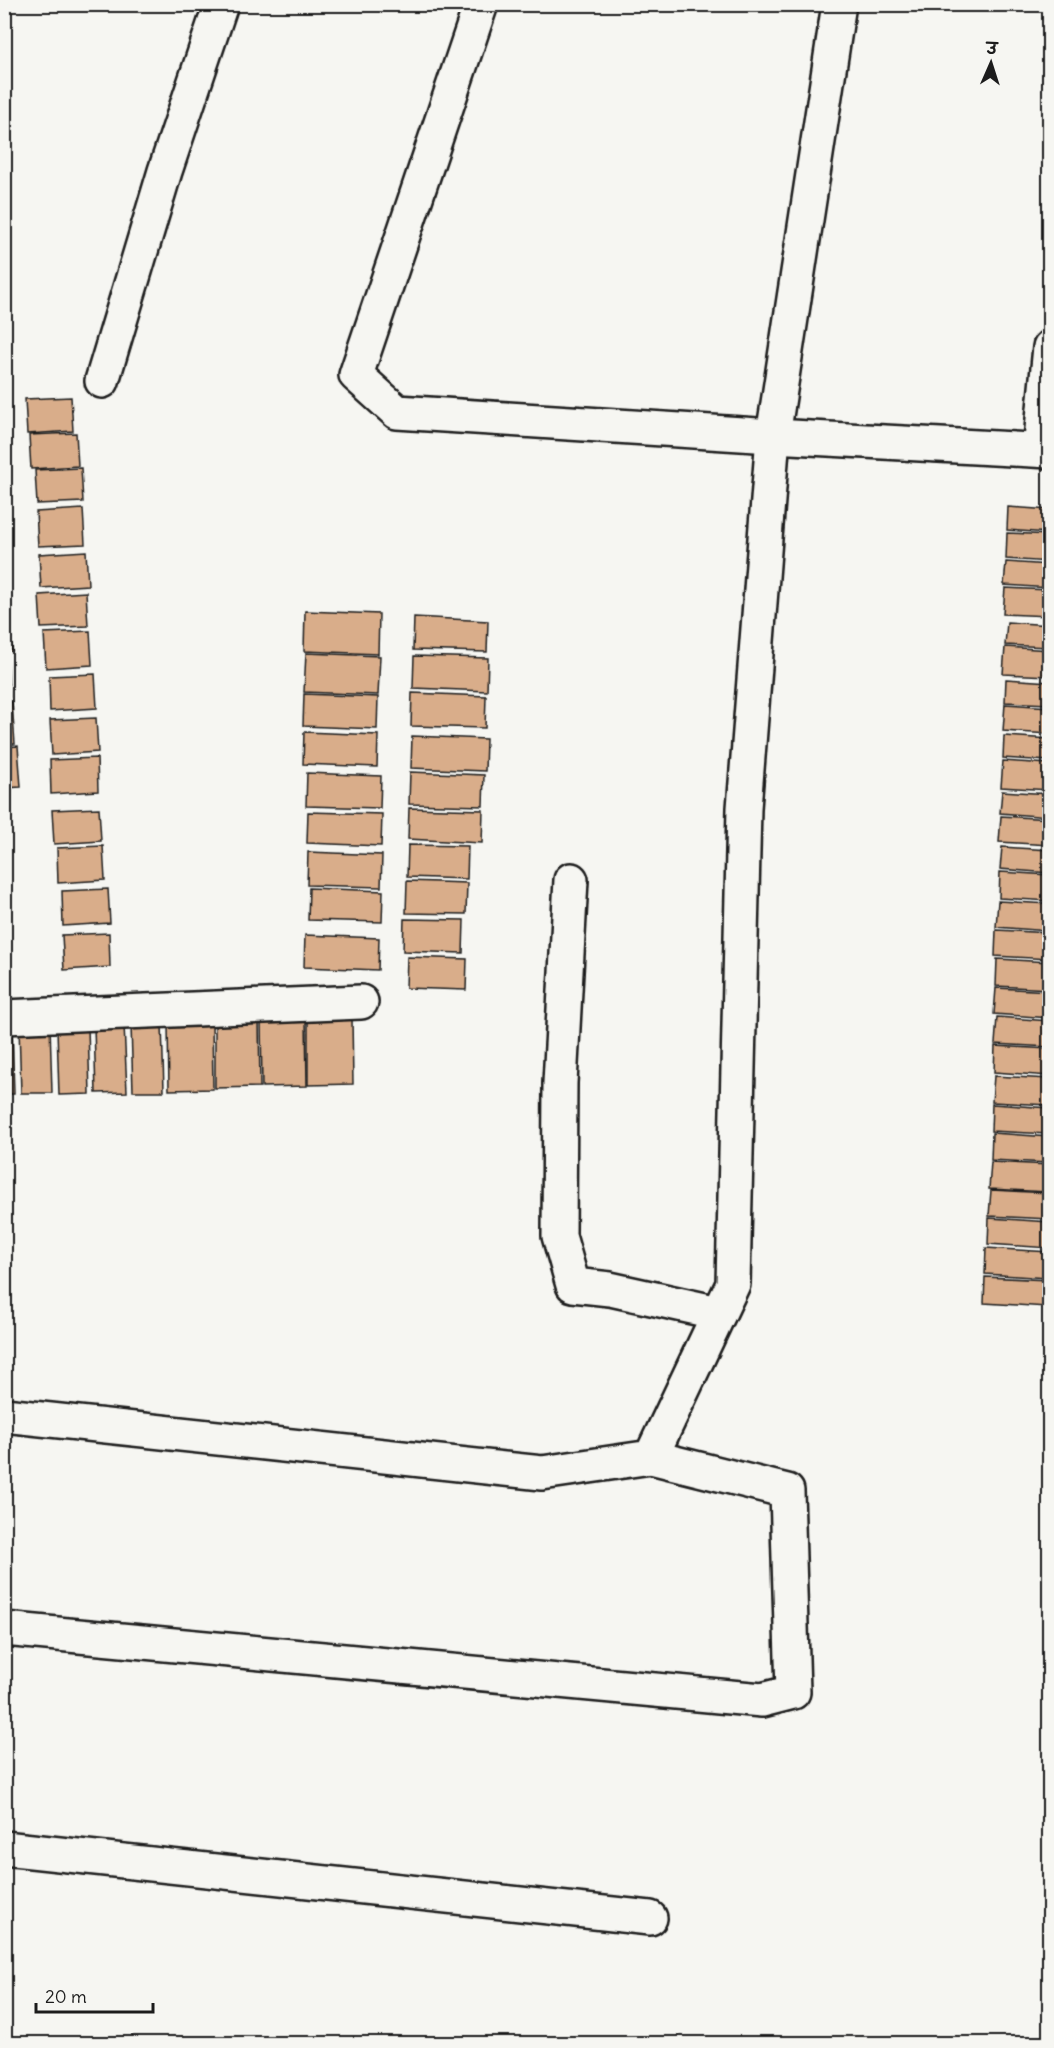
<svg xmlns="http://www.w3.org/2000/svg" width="1054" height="2048" font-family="Delius,'Playpen Sans Deva',sans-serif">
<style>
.building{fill:#d9ad8a;stroke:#1c1c1c;stroke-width:1.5}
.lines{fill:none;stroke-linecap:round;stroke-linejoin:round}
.minor-casing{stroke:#1c1c1c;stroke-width:38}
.minor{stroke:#f6f6f2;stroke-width:33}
</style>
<rect width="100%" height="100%" fill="#f6f6f2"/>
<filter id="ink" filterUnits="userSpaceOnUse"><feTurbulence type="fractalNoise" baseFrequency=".0167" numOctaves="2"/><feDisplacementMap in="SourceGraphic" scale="12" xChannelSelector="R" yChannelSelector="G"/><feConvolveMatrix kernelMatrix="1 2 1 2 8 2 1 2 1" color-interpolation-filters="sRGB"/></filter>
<g filter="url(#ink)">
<g class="building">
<path d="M 71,397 L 73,431 L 27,434 L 25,399 Z"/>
<path d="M 76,433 L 78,466 L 31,469 L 29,435 Z"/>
<path d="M 81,468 L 83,502 L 37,504 L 35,470 Z"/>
<path d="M 1008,507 L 1050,510 L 1050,533 L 1007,530 Z"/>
<path d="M 83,509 L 85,544 L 38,546 L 36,512 Z"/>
<path d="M 1007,533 L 1050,535 L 1050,562 L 1006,559 Z"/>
<path d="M 86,551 L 88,585 L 41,588 L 39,554 Z"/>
<path d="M 1006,562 L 1050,565 L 1050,588 L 1004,585 Z"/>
<path d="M 1005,588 L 1050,590 L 1050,616 L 1003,614 Z"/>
<path d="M 86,592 L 88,626 L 41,628 L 39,595 Z"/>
<path d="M 4,610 L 9,610 L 12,651 L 4,652 Z"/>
<path d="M 305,611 L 379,614 L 378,654 L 304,651 Z"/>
<path d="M 414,617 L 488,621 L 487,652 L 413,650 Z"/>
<path d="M 1007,622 L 1050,625 L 1050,647 L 1005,645 Z"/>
<path d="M 90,631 L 92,665 L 46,668 L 44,633 Z"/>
<path d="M 1005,647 L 1050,650 L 1050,676 L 1003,674 Z"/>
<path d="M 306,653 L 380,656 L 378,695 L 304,692 Z"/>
<path d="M 4,656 L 7,656 L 9,697 L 4,698 Z"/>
<path d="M 414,656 L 488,658 L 487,691 L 413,688 Z"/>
<path d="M 95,674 L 97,708 L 50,711 L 49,676 Z"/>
<path d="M 1006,679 L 1050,682 L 1050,704 L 1005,702 Z"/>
<path d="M 412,693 L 486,696 L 485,728 L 411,726 Z"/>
<path d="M 304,694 L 378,697 L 377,729 L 303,726 Z"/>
<path d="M 4,702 L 12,702 L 15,744 L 4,744 Z"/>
<path d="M 1005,704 L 1050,707 L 1050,734 L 1003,731 Z"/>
<path d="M 96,718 L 98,752 L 52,755 L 50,720 Z"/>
<path d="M 304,732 L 378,735 L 377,767 L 303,764 Z"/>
<path d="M 412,736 L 486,739 L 485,771 L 411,768 Z"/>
<path d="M 1004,736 L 1050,739 L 1050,761 L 1003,758 Z"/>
<path d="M 18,746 L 21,787 L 4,788 L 4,747 Z"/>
<path d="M 97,758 L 98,791 L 51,794 L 50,760 Z"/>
<path d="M 1003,761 L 1050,764 L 1050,790 L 1001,787 Z"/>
<path d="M 410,772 L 484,775 L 483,806 L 409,804 Z"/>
<path d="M 307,773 L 381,776 L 380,808 L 306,806 Z"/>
<path d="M 1002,791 L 1050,794 L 1050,817 L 1000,813 Z"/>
<path d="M 99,808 L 101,841 L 54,844 L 52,810 Z"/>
<path d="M 409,808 L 483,810 L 482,843 L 408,839 Z"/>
<path d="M 308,812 L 382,814 L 381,846 L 307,843 Z"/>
<path d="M 1001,816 L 1050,819 L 1050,845 L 999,842 Z"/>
<path d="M 408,845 L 468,846 L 467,879 L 407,877 Z"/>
<path d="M 103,846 L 105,880 L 58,883 L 57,848 Z"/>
<path d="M 1002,847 L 1050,850 L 1050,873 L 1000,869 Z"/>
<path d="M 308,852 L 382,855 L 381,887 L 307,885 Z"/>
<path d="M 1000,872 L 1050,875 L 1050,901 L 999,898 Z"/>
<path d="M 407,881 L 467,883 L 466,914 L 406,913 Z"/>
<path d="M 309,888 L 383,891 L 382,922 L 308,920 Z"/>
<path d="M 108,889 L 110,923 L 63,926 L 62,891 Z"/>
<path d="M 998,901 L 1050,904 L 1050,931 L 996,927 Z"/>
<path d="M 404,919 L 464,920 L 463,953 L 403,951 Z"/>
<path d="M 996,930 L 1050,933 L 1050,959 L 995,956 Z"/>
<path d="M 109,933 L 110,967 L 64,970 L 62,935 Z"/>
<path d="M 305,935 L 379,938 L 378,970 L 304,967 Z"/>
<path d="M 407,957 L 467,959 L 466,990 L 406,988 Z"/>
<path d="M 997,959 L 1050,962 L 1050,989 L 996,986 Z"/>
<path d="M 996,988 L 1050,991 L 1050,1018 L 994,1014 Z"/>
<path d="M 997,1017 L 1050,1021 L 1050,1047 L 995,1044 Z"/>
<path d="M 352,1018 L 353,1084 L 308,1085 L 308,1019 Z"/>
<path d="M 306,1019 L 307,1086 L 262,1087 L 261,1020 Z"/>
<path d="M 259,1021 L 260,1087 L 215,1088 L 215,1022 Z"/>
<path d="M 212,1023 L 213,1089 L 169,1090 L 168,1024 Z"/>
<path d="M 162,1024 L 164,1091 L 133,1091 L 131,1025 Z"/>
<path d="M 50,1025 L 52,1093 L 21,1093 L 19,1026 Z"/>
<path d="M 124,1025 L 127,1092 L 96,1093 L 94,1026 Z"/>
<path d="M 4,1027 L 12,1027 L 14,1094 L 4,1094 Z"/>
<path d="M 57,1028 L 88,1028 L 90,1094 L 59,1095 Z"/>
<path d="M 995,1046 L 1050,1049 L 1050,1076 L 994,1072 Z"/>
<path d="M 994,1076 L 1050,1079 L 1050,1105 L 992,1102 Z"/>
<path d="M 992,1104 L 1050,1108 L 1050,1134 L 991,1131 Z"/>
<path d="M 992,1133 L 1050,1137 L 1050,1163 L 991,1160 Z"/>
<path d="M 991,1162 L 1050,1165 L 1050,1192 L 989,1189 Z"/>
<path d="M 991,1190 L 1050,1193 L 1050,1219 L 989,1216 Z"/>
<path d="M 989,1218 L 1050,1222 L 1050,1248 L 988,1244 Z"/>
<path d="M 986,1248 L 1050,1252 L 1048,1278 L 985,1274 Z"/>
<path d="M 985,1277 L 1049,1280 L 1047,1307 L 984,1303 Z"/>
</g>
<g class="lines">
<defs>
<g id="minor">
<path d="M 481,4 L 356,375 L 397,412 L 773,436 L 1050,451"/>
<path d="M 102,381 L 165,171 L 221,4"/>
<path d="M 1040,450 L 1050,347"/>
<path d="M 571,880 L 560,1083 L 559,1236 L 573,1285 L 610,1289 L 719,1313"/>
<path d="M 4,1017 L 361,1002"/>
<path d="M 4,1415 L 542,1473 L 651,1457 L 733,1284 L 744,808 L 773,436 L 839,4"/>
<path d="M 4,1629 L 762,1700 L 793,1692 L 787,1491 L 651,1457"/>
<path d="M 4,1848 L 650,1918"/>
</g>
</defs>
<use href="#minor" class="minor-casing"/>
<use href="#minor" class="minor"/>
</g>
</g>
<rect width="1054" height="2048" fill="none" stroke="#f6f6f2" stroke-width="24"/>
<rect x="12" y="12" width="1030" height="2024" fill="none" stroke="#1c1c1c" stroke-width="2" filter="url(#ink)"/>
<g transform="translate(991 63) rotate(3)" stroke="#f6f6f2" stroke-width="4.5" paint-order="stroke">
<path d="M0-4.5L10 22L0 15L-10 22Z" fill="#1c1c1c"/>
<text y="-9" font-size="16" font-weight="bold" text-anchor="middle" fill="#1c1c1c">उ</text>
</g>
<path d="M36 2003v9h117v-9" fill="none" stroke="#1c1c1c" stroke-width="3"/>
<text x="45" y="2003" font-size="18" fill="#1c1c1c" stroke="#f6f6f2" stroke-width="4.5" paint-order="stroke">20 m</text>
</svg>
